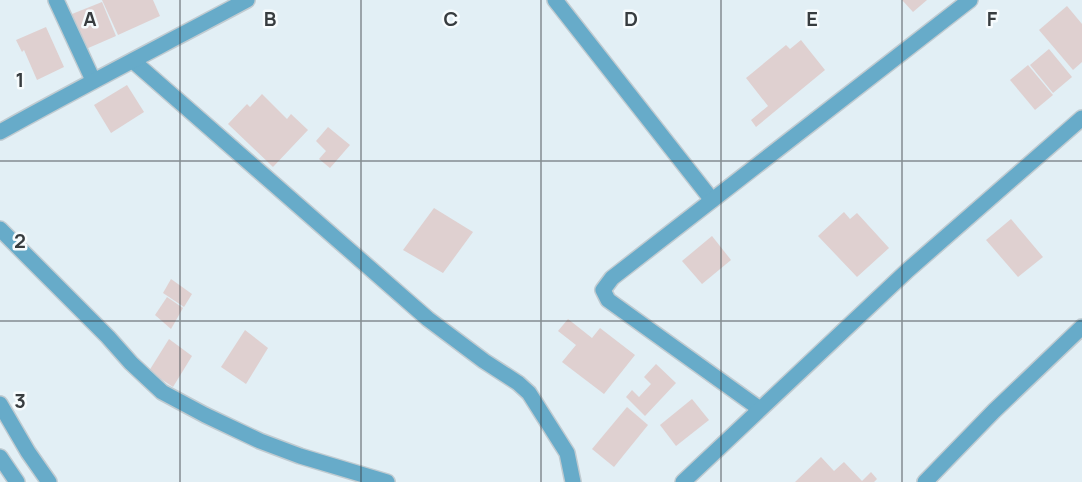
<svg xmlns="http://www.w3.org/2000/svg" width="1082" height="482" font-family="Manrope,sans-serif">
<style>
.building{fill:#dfd0d0}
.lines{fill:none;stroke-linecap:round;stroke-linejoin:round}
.minor-casing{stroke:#c0cbd1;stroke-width:18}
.minor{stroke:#67abc9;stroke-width:15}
.grid{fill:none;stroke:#373c3f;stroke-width:1.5;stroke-opacity:0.55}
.grid-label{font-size:20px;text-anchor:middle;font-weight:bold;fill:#373c3f;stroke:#f6fbfd;stroke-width:5;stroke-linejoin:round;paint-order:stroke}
</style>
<rect width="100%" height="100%" fill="#e2eff5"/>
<g class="building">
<path d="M 102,0 L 153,0 L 160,16 L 118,35 Z"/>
<path d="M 902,0 L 927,0 L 913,12 Z"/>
<path d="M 102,2 L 116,36 L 86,49 L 72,14 Z"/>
<path d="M 1067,6 L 1082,24 L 1082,62 L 1073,70 L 1039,30 Z"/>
<path d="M 46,27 L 64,67 L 37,80 L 24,50 L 22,52 L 16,40 Z"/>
<path d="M 801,40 L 825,70 L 756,127 L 751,120 L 768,106 L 746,78 L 786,45 L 790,49 Z"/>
<path d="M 1049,49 L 1072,77 L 1053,93 L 1030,65 Z"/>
<path d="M 1028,65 L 1053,95 L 1035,110 L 1010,80 Z"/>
<path d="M 127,85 L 144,112 L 111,133 L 94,105 Z"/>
<path d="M 262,94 L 287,119 L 291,114 L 308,130 L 273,167 L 228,124 L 247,104 L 250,107 Z"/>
<path d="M 328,127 L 350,145 L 330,168 L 319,159 L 326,151 L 316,141 Z"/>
<path d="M 434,208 L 473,232 L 443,273 L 403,250 Z"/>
<path d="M 844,212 L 850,219 L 857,213 L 889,248 L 857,277 L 818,236 Z"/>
<path d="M 1011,219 L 1043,257 L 1018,277 L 986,240 Z"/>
<path d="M 712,236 L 731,260 L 702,284 L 682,261 Z"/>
<path d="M 171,279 L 192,294 L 184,307 L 163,293 Z"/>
<path d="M 167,297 L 183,308 L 171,329 L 155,315 Z"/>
<path d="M 568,319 L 592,338 L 600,328 L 635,355 L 604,394 L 562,362 L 576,345 L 558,331 Z"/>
<path d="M 245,330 L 268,348 L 246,384 L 221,367 Z"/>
<path d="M 169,339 L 192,356 L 173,387 L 149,371 Z"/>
<path d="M 656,364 L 676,383 L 645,416 L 626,397 L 632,390 L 639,397 L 651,384 L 644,377 Z"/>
<path d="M 692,399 L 709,420 L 676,446 L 660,425 Z"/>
<path d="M 627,407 L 648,425 L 614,467 L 592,449 Z"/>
<path d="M 821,457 L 834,471 L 844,462 L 862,481 L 871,472 L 877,479 L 874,482 L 795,482 Z"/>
</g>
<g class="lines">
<defs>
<g id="minor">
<path d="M 56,0 L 93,80"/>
<path d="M 555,0 L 712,200"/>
<path d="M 133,61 L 428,319 L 484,361 L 518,383 L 529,393 L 567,453 L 573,482"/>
<path d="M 0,132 C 82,86 165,44 247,0"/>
<path d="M 0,229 L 108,337 L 131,363 L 162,392 L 205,415 L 260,441 L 300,456 L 387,482"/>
<path d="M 0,404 L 28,452 L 49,482"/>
<path d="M 760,409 L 608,300 L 603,290 L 612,278 L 970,0"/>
<path d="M 0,457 L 17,482"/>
<path d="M 683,482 L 908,270 L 1082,118"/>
<path d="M 925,482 L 994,411 L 1082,327"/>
</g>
</defs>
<use href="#minor" class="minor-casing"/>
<use href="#minor" class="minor"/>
</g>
<path class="grid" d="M 180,0 L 180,482M 361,0 L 361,482M 541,0 L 541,482M 721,0 L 721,482M 902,0 L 902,482M 0,161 L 1082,161M 0,321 L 1082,321"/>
<g class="grid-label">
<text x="90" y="26">A</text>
<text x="270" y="26">B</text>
<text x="451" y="26">C</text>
<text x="631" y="26">D</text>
<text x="812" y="26">E</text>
<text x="992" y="26">F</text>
<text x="20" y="87">1</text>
<text x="20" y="248">2</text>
<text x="20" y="408">3</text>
</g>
</svg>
